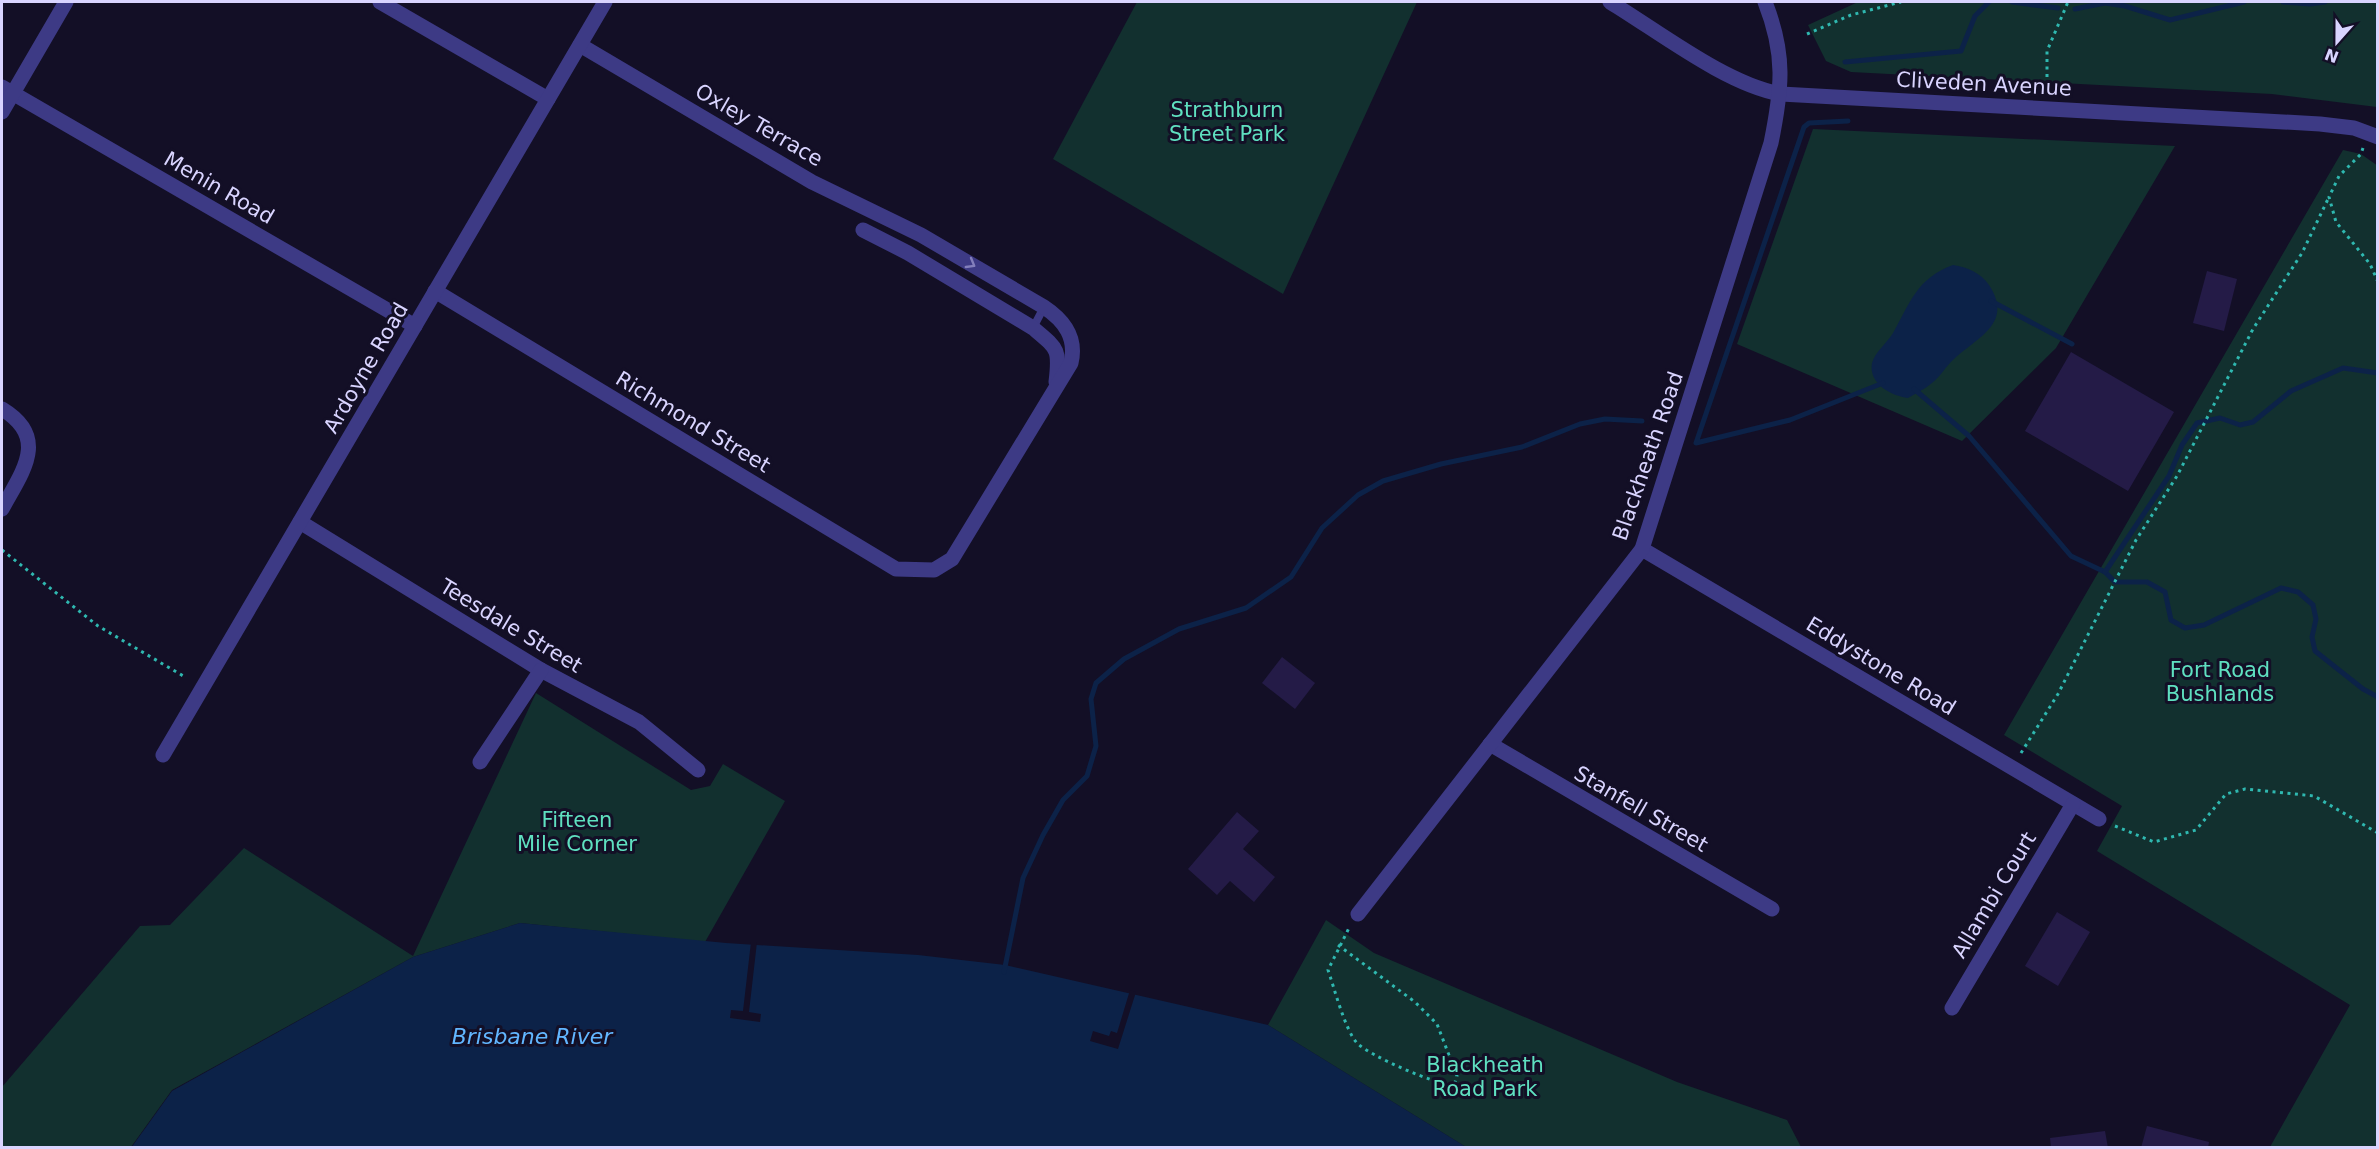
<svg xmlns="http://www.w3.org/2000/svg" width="2379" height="1149" font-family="'DejaVu Sans',sans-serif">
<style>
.green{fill:#12302f}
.water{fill:#0c2248}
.pier{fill:#130f26}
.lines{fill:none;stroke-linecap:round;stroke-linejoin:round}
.stream{stroke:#0c2248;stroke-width:5}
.building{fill:#241b47}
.path{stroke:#2fb8b0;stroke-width:3;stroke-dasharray:3 4.5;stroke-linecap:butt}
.service{stroke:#3d3a85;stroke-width:8}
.minor{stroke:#3d3a85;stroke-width:15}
.oneway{stroke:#837fbc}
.labels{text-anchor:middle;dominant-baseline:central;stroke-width:6;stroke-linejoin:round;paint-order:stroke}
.street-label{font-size:21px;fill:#d9d4ff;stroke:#130f26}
.park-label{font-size:21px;fill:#5fe0c0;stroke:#130f26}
.water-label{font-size:22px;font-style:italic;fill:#62b6ff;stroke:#130f26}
</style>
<rect width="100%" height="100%" fill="#130f26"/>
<g class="green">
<path d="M 1137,2 L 1417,2 L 1283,294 L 1053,159 Z"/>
<path d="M 1858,2 L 2377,2 L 2377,107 L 2272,94 L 1851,72 L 1826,61 L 1808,25 Z"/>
<path d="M 1813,129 L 2175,146 L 2056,348 L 1962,441 L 1737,344 Z"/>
<path d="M 2343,150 L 2361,154 L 2378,166 L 2377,1147 L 2270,1147 L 2350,1005 L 2097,851 L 2122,806 L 2004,735 Z"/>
<path d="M 536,693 L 691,790 L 710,786 L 723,764 L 785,801 L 705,942 L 520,923 L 413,957 L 172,1090 L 131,1147 L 2,1148 L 2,1087 L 140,926 L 170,925 L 244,848 L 413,956 Z"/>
<path d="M 1326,920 L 1374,953 L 1677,1082 L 1787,1120 L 1801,1147 L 1466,1147 L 1268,1025 Z"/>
</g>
<g class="water">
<path d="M 1953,265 C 1967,267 1981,273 1989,285 C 2014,323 1978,337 1954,359 C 1946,366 1941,376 1932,383 C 1925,389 1916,393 1908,398 C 1892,396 1868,384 1872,363 C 1875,352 1887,343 1893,333 C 1910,303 1917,278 1953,265 Z"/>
<path d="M 520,923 L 726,943 L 918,955 L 1005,965 L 1268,1025 L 1466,1147 L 131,1148 L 172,1091 L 413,957 Z"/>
</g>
<g class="pier">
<path d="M 751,942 L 757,942 L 749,1012 L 761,1014 L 760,1022 L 730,1018 L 731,1010 L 743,1011 Z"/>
<path d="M 1130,990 L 1136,992 L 1118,1049 L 1090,1041 L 1093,1031 L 1109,1036 L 1111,1031 L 1117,1033 Z"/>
</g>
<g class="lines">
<g class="stream">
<path d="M 2012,2 L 2058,8"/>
<path d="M 2283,2 L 2310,4 L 2325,2"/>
<path d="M 2075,9 L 2105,3 L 2125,6 L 2170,20 L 2244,2"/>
<path d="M 1845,62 L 1961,51 L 1975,16 L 1989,2"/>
<path d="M 1848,121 L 1809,123 L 1804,127 L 1696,443 L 1790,420 L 1883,383"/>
<path d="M 1991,301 L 2072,344"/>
<path d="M 1914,389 L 1969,436 L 2071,556 L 2105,572 L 2115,582 L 2147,582 L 2165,592 L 2171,620 L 2185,628 L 2204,625 L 2281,588 L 2298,592 L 2313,605 L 2316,619 L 2312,637 L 2315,651 L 2363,689 L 2378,697"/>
<path d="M 2105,572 L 2169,476 L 2182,445 L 2197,423 L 2220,418 L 2240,425 L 2253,422 L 2291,391 L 2343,368 L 2378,373"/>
<path d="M 1004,972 L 1023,878 L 1043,835 L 1063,800 L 1087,776 L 1096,746 L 1091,699 L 1096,683 L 1124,659 L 1179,629 L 1246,608 L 1291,577 L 1322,528 L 1358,495 L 1383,481 L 1441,464 L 1522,447 L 1580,424 L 1605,419 L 1642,421"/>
</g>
</g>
<g class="building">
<path d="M 2207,271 L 2237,279 L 2224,331 L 2193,323 Z"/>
<path d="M 2071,352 L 2174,412 L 2128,491 L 2025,431 Z"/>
<path d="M 1282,657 L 1315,683 L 1295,709 L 1262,683 Z"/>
<path d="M 1237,812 L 1259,831 L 1243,849 L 1275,877 L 1254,902 L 1230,881 L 1217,895 L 1188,869 Z"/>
<path d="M 2057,912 L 2090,932 L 2058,986 L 2025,966 Z"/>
<path d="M 2147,1126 L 2209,1142 L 2208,1148 L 2141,1148 Z"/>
<path d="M 2105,1131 L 2108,1148 L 2051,1148 L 2050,1138 Z"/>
</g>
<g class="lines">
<g class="path">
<path d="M 1807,34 L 1851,15 L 1901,2"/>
<path d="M 2047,92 L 2047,51 L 2068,2"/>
<path d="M 2363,148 L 2361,154 L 2339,176 L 2329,197 L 2336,222 L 2370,264 L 2378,282"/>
<path d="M 2,550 L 98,626 L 185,677"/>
<path d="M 2021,753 L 2058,694 L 2136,540 L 2177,476 L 2253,329 L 2302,253 L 2329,197"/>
<path d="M 2115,826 L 2154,842 L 2196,830 L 2226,794 L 2245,789 L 2314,796 L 2378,833"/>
<path d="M 1338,945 L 1415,1002 L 1437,1024 L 1457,1076 L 1454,1085 C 1436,1085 1370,1056 1357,1043 C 1345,1030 1334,987 1328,970 L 1349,928"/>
</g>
<path class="service" d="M 1033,328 L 1044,307"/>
<g class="minor">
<path d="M 380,2 L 548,99"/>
<path d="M 1610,2 C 1658,31 1727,85 1781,94 L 2320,124 L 2354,128 L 2378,137"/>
<path d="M 2,87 L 415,326"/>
<path d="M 2,112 L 66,2"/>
<path d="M 863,230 L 908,253 L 1033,328 C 1058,349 1060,349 1056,382"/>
<path d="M 435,291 L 896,569 L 934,570 L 952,559 L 1071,363 C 1077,338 1065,321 1044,307 L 921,235 L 812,182 L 580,45"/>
<path d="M 2,409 C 50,438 22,472 2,509"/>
<path d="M 300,522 L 541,670 L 639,722 L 698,770"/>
<path d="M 1642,549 L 2099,819"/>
<path d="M 1490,744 L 1772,909"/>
<path d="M 163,755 L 605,2"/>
<path d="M 480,762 L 541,670"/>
<path d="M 1358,914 L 1642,549 L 1771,143 C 1782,89 1786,55 1765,2"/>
<path d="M 1952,1008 L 2073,804"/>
</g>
</g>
<defs><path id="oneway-chevron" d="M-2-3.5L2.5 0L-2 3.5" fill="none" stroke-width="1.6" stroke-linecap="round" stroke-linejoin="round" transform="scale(1.5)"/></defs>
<use class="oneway" href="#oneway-chevron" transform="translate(971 264) rotate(30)"/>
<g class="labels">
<g class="street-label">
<text transform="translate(1984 84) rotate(3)">Cliveden Avenue</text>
<text transform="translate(759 125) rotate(30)">Oxley Terrace</text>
<text transform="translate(219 188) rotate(30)">Menin Road</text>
<text transform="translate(366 368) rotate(-60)">Ardoyne Road</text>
<text transform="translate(693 422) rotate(31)">Richmond Street</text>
<text transform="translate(1648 456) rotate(-71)">Blackheath Road</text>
<text transform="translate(511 626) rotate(31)">Teesdale Street</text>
<text transform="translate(1881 666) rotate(31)">Eddystone Road</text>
<text transform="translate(1641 809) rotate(30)">Stanfell Street</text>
<text transform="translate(1994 895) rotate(-59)">Allambi Court</text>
</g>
<g class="park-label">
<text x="1227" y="110">Strathburn<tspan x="1227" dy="24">Street Park</tspan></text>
<text x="2220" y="670">Fort Road<tspan x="2220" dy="24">Bushlands</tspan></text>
<text x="577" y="820">Fifteen<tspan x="577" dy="24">Mile Corner</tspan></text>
<text x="1485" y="1065">Blackheath<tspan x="1485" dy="24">Road Park</tspan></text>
</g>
<g class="water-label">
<text x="532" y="1036">Brisbane River</text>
</g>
</g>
<rect width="2379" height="1149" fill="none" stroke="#d9d4ff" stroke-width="6"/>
<g transform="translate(2337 42) rotate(201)" stroke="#130f26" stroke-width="4.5" paint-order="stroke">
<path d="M0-4.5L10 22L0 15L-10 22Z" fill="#d9d4ff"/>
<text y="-9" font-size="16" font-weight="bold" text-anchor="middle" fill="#d9d4ff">N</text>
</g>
</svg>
